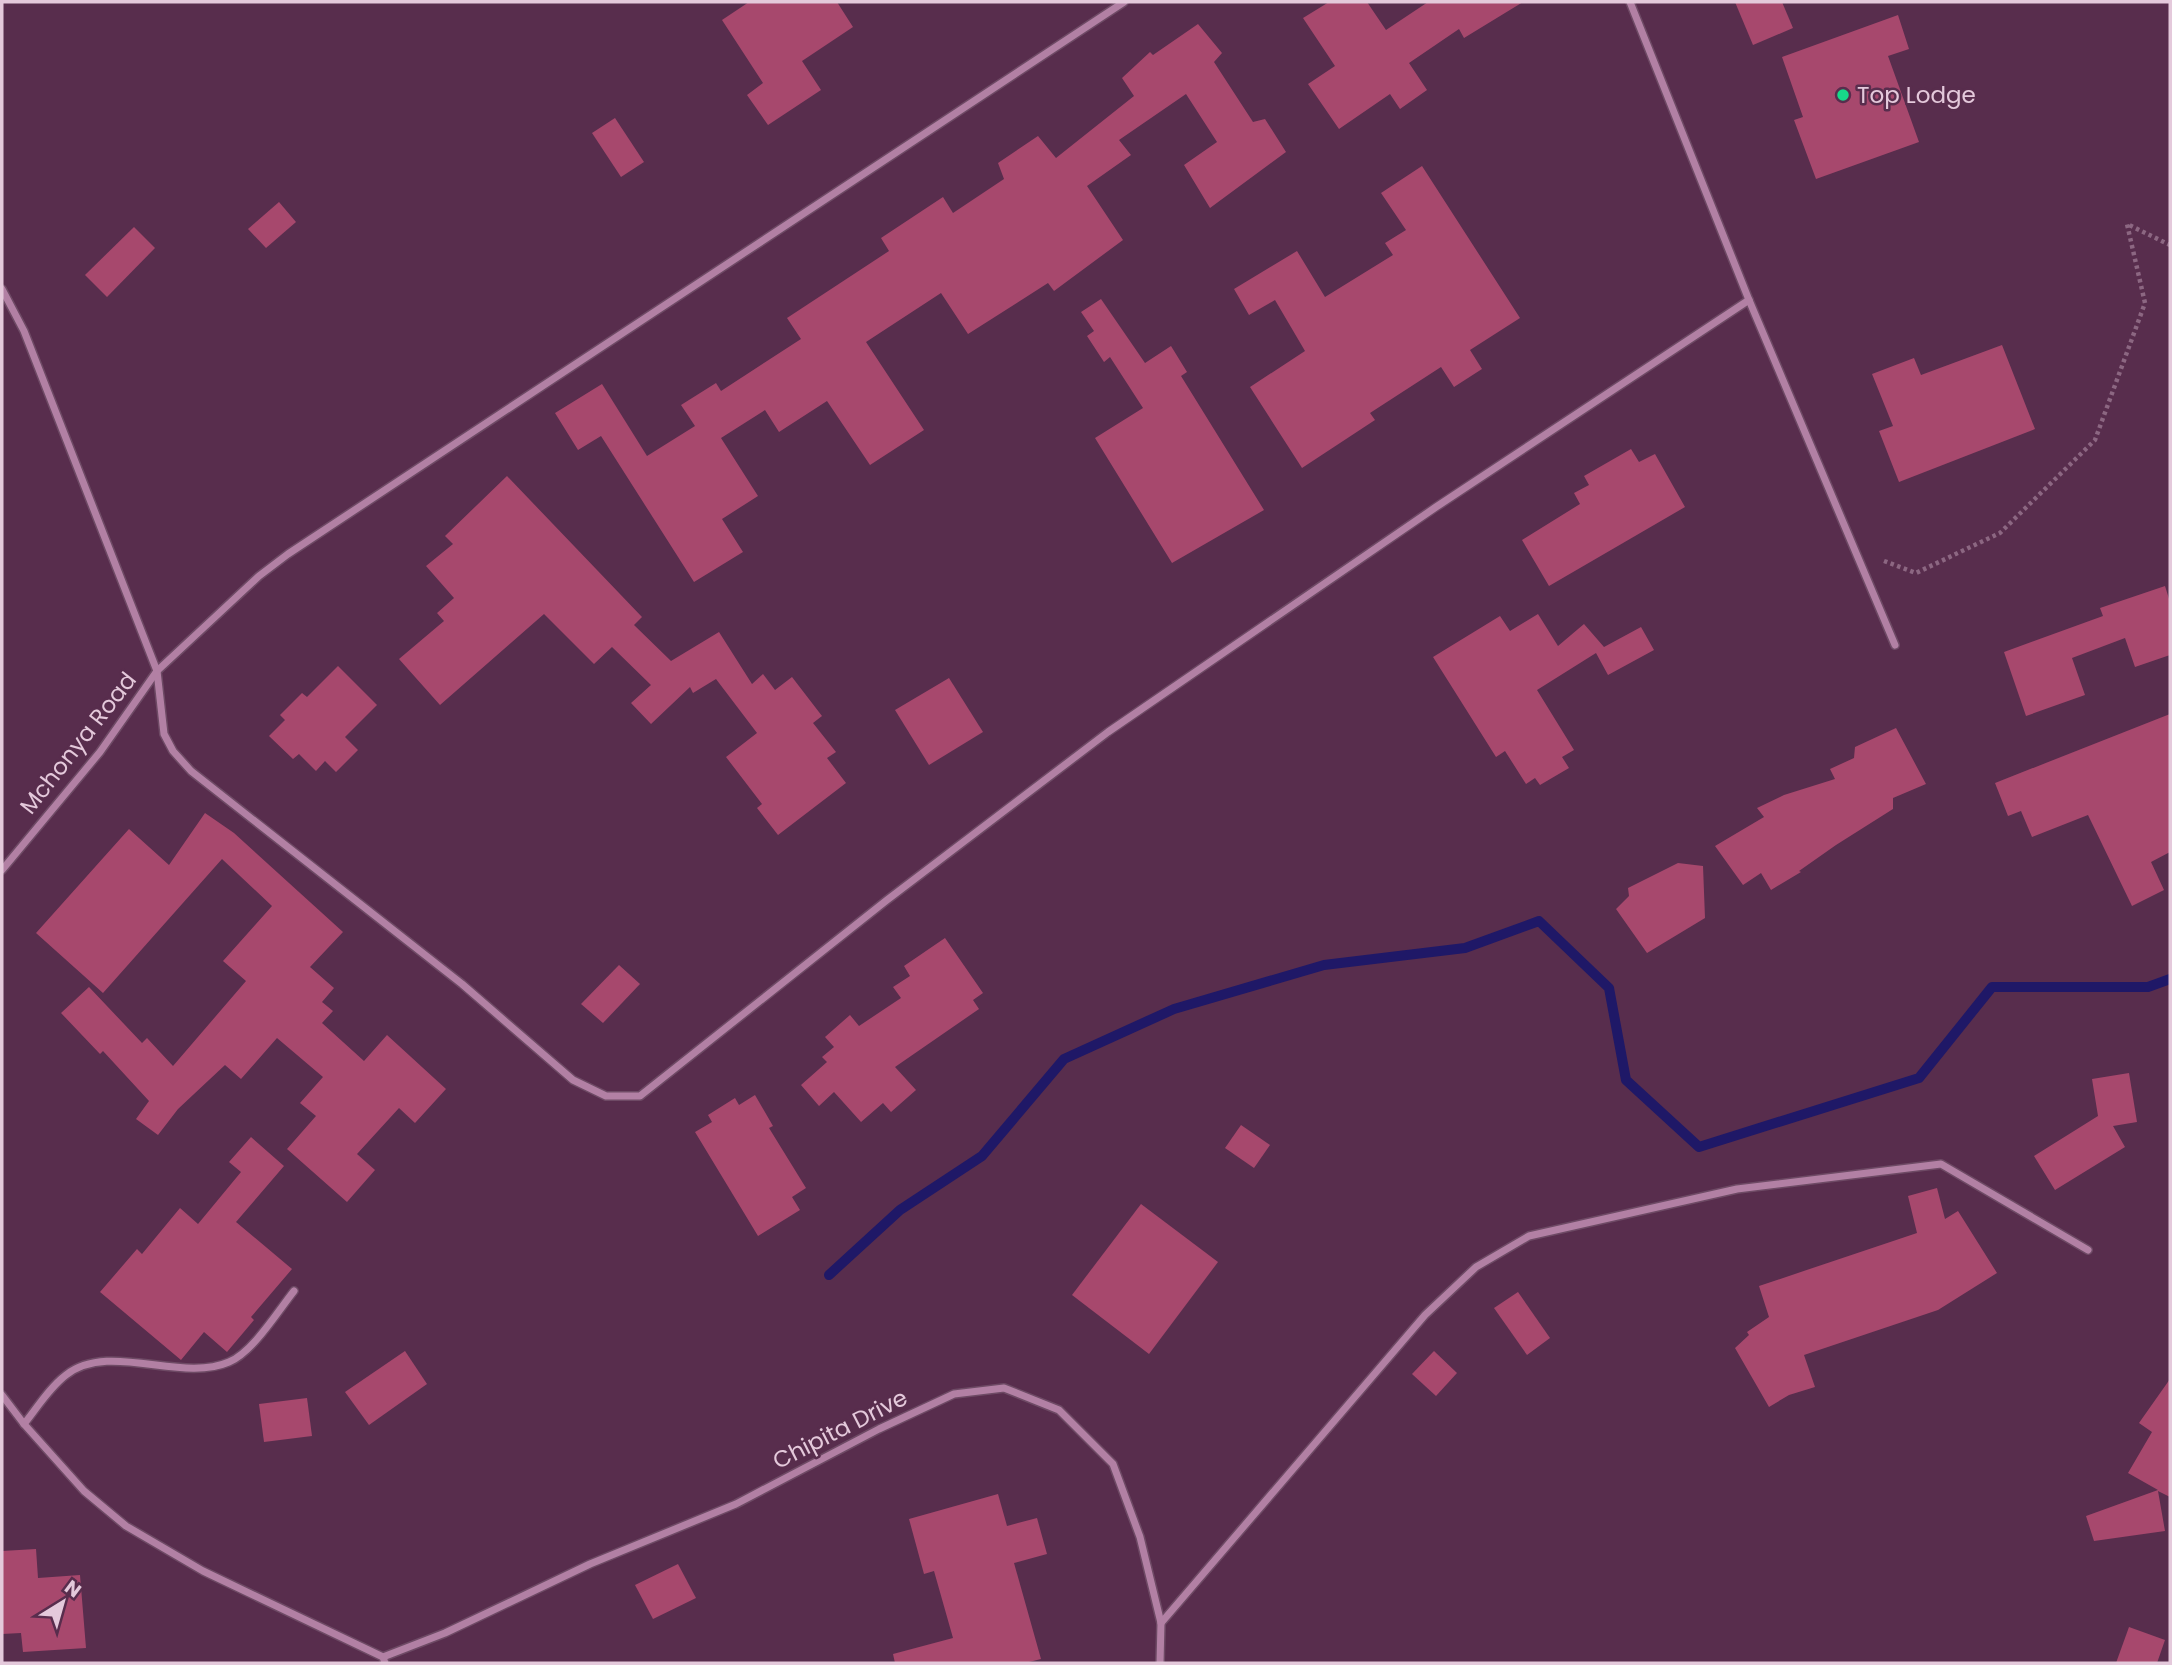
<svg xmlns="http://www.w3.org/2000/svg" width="2172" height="1665" font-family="Poppins,sans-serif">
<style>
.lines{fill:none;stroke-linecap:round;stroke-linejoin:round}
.stream{stroke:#1f1867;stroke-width:10}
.building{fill:#a7486d}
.street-casing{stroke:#6e4a65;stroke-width:10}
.path{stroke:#8c6782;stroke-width:4.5;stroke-dasharray:3.5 3.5;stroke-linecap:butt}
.street{stroke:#b280a4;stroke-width:7}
.poi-dot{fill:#17d989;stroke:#582d4d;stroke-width:2.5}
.labels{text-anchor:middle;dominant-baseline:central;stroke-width:5;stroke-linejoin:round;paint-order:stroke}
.poi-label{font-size:23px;fill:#e4c9db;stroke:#582d4d;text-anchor:start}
.street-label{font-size:23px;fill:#e4c9db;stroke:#582d4d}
</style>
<rect width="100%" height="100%" fill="#582d4d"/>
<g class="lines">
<path class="stream" d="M 829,1275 L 900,1210 L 982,1156 L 1064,1059 L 1174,1009 L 1324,965 L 1465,948 L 1539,921 L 1609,988 L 1626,1080 L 1699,1147 L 1919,1078 L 1992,987 L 2148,987 L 2170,979"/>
</g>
<g class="building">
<path d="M 749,2 L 837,2 L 853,27 L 802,61 L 821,90 L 768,125 L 747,95 L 763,83 L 722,20 Z"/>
<path d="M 1329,2 L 1367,2 L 1386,30 L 1428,2 L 1523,2 L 1464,38 L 1459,29 L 1409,63 L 1427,90 L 1400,109 L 1390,94 L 1339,129 L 1308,84 L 1335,66 L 1303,18 Z"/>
<path d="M 1735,2 L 1782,2 L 1793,28 L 1753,45 Z"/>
<path d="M 1898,15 L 1909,49 L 1888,56 L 1919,142 L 1816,179 L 1794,120 L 1803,117 L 1782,57 Z"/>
<path d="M 1198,24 L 1222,53 L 1214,62 L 1253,122 L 1265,119 L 1286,152 L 1210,208 L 1184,165 L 1217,142 L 1186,94 L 1119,140 L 1131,155 L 1087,186 L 1123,240 L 1054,291 L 1048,283 L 968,334 L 941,293 L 866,342 L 924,430 L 870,465 L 827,401 L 779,432 L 765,410 L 721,438 L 758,496 L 722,519 L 743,552 L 694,582 L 601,436 L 578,450 L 555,413 L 602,384 L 647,456 L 695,426 L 681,405 L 716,383 L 721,391 L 801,339 L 787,318 L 889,251 L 881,238 L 943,197 L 953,213 L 1004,179 L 998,163 L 1038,136 L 1056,158 L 1134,96 L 1122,78 L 1150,52 L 1153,55 Z"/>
<path d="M 615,118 L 644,162 L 621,177 L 592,133 Z"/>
<path d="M 1422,166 L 1520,318 L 1470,350 L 1482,369 L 1454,387 L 1441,367 L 1370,413 L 1375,420 L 1302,468 L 1250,387 L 1305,351 L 1275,300 L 1249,315 L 1234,289 L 1297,251 L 1325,297 L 1393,255 L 1385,243 L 1406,230 L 1381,193 Z"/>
<path d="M 279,202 L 296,222 L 266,248 L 248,229 Z"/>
<path d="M 134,227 L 155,248 L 107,297 L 85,275 Z"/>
<path d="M 1101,299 L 1145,363 L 1171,346 L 1187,372 L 1181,376 L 1264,510 L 1172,563 L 1095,438 L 1143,408 L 1110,357 L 1104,362 L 1087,336 L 1094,331 L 1081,312 Z"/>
<path d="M 2002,345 L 2035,429 L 1899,482 L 1879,431 L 1893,426 L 1872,374 L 1914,358 L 1921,375 Z"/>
<path d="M 1631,449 L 1639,462 L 1655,454 L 1685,507 L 1549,586 L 1522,540 L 1580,504 L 1574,493 L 1589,485 L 1584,476 Z"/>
<path d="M 507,476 L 642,617 L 634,625 L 671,661 L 719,632 L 752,684 L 763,674 L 775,690 L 792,677 L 822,716 L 813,723 L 836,752 L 827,758 L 846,783 L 778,835 L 757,808 L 762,804 L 726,757 L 757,733 L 716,679 L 693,693 L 690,687 L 651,724 L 631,703 L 651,685 L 612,647 L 594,664 L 544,614 L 440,705 L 399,659 L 444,621 L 437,613 L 454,598 L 426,566 L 453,544 L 445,536 Z"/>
<path d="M 2165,586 L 2170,602 L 2170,655 L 2135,667 L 2125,638 L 2072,658 L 2085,695 L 2026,716 L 2004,652 L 2103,616 L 2100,608 Z"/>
<path d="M 1538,614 L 1558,646 L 1584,624 L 1604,647 L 1641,627 L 1654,650 L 1608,675 L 1596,653 L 1537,690 L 1574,750 L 1562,757 L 1569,768 L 1540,785 L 1535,778 L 1526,784 L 1505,751 L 1496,757 L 1433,657 L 1500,616 L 1510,631 Z"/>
<path d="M 338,666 L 377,705 L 345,737 L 358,750 L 336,772 L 325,761 L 316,771 L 299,754 L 293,759 L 269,736 L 285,720 L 280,715 L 302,693 L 307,697 Z"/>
<path d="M 949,678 L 983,732 L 929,765 L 895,710 Z"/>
<path d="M 2170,714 L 2170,852 L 2151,862 L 2164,890 L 2132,906 L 2088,815 L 2032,837 L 2021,811 L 2008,816 L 1995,783 Z"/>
<path d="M 1896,728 L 1926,784 L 1893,798 L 1893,809 L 1836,845 L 1799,871 L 1801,872 L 1771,890 L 1761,873 L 1743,885 L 1715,846 L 1764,817 L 1757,808 L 1784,795 L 1835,779 L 1830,769 L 1854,758 L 1855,747 Z"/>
<path d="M 205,813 L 234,833 L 343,932 L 310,967 L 334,988 L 322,1002 L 333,1011 L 322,1023 L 364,1061 L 387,1035 L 446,1089 L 415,1123 L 399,1108 L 357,1154 L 375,1170 L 347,1202 L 287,1149 L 316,1116 L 300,1103 L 323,1077 L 277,1038 L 241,1079 L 225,1065 L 178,1109 L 158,1135 L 136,1119 L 149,1101 L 103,1051 L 100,1054 L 61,1013 L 89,987 L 142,1043 L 147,1038 L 173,1066 L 246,981 L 223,961 L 272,906 L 222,859 L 103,993 L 36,933 L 129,829 L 169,865 Z"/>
<path d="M 1678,863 L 1703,866 L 1705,918 L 1647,953 L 1616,909 L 1629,896 L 1628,888 Z"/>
<path d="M 945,938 L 983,993 L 973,1000 L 979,1009 L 895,1067 L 916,1090 L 891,1112 L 883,1103 L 861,1122 L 834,1092 L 819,1106 L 801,1085 L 827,1062 L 822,1057 L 834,1047 L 825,1037 L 850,1015 L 859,1026 L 901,998 L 893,987 L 910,976 L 904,966 Z"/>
<path d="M 619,965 L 640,984 L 603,1023 L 581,1004 Z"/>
<path d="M 2129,1073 L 2137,1122 L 2113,1126 L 2125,1147 L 2055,1190 L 2034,1156 L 2098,1116 L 2092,1079 Z"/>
<path d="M 755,1095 L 773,1126 L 769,1128 L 806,1188 L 792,1197 L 800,1210 L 758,1236 L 695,1132 L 712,1122 L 708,1115 L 735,1098 L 739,1105 Z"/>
<path d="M 1241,1125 L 1270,1145 L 1254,1168 L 1225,1148 Z"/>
<path d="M 251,1137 L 284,1166 L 236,1222 L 292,1269 L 251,1317 L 254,1320 L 227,1352 L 204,1332 L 181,1360 L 100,1292 L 137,1249 L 142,1254 L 180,1208 L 198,1224 L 241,1172 L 229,1162 Z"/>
<path d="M 1937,1188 L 1945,1219 L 1958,1211 L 1997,1273 L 1938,1310 L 1804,1355 L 1815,1387 L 1789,1395 L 1769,1407 L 1735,1348 L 1749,1335 L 1747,1332 L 1769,1317 L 1759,1286 L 1917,1233 L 1908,1196 Z"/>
<path d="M 1141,1204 L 1218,1262 L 1149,1354 L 1072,1295 Z"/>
<path d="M 1518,1292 L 1550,1338 L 1527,1355 L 1494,1308 Z"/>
<path d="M 405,1351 L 427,1384 L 369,1425 L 345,1392 Z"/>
<path d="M 1434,1351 L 1457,1373 L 1436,1396 L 1412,1374 Z"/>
<path d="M 2170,1379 L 2170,1497 L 2158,1491 L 2165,1531 L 2094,1541 L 2086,1516 L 2158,1490 L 2128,1473 L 2152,1432 L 2139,1423 Z"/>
<path d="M 307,1398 L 312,1436 L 264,1442 L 259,1404 Z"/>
<path d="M 998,1494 L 1007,1526 L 1037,1518 L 1047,1554 L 1014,1563 L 1041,1659 L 1025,1663 L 895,1663 L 893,1654 L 953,1638 L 934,1571 L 924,1574 L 909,1519 Z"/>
<path d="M 36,1549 L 38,1578 L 80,1575 L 86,1648 L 23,1652 L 21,1633 L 2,1634 L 2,1551 Z"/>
<path d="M 678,1564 L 696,1598 L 653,1619 L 635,1585 Z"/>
<path d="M 2129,1627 L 2165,1640 L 2157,1663 L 2116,1663 Z"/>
</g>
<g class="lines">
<defs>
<g id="street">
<path d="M 1630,2 L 1749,300 L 1895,645"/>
<path d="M 2,289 L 24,331 L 157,671 L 164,734 L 173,751 L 191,771 L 462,984 L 573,1080 L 606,1096 L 640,1096 L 887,900 L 1108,732 L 1436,507 L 1749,300"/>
<path d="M 2,870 L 100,752 L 157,671 L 259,576 L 288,554 L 1124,2"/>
<path d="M 2,1395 L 24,1424 L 84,1491 L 126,1526 L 203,1571 L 383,1657 L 385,1663"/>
<path d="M 24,1424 C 37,1408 49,1388 66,1375 C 109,1341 181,1383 229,1362 C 253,1352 278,1311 294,1291"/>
<path d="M 1161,1623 L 1425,1315 L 1476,1267 L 1529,1236 L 1737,1189 L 1941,1164 L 2088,1250"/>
<path d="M 383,1657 L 445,1633 L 590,1564 L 736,1504 L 879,1429 L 954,1394 L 1004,1388 L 1059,1410 L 1113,1464 L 1140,1537 L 1161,1623 L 1160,1663"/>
</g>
</defs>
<use href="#street" class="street-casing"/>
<path class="path" d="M 1884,561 L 1916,573 L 2000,533 L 2095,440 L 2145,303 L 2127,224 L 2170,245"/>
<use href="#street" class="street"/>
</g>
<circle class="poi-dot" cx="1843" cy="95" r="7"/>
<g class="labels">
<g class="poi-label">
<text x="1857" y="95">Top Lodge</text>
</g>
<g class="street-label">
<text transform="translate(78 743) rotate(-52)">Mchonya Road</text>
<text transform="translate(840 1429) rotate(-27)">Chipita Drive</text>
</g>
</g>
<rect width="2172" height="1665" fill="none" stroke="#e4c9db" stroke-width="7"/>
<g transform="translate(63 1602) rotate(37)" stroke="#582d4d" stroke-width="5" paint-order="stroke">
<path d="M0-5L12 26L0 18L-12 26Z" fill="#e4c9db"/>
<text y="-10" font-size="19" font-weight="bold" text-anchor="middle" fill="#e4c9db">N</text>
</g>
</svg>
